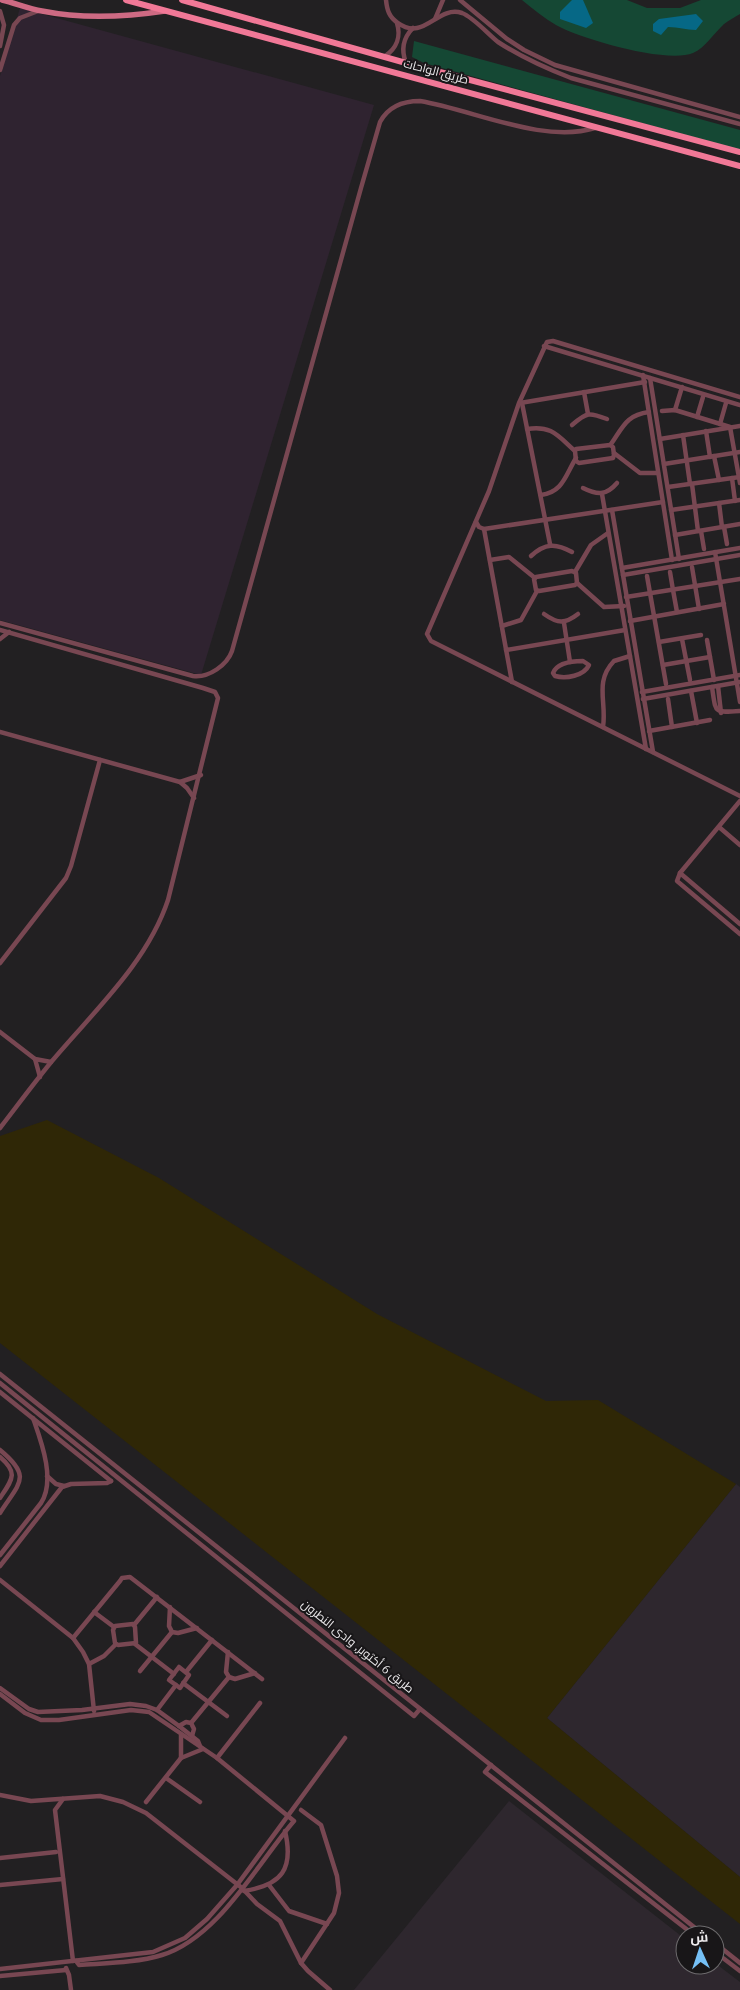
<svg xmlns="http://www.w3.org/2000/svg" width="740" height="1990" font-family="'IBM Plex Serif',Cairo,serif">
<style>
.commercial{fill:#2f2330}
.built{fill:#2e272e}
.green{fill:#154834}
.sand{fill:#2f2706}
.water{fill:#066886}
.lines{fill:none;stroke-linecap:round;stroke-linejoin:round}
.minor{stroke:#784752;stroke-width:4.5}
.major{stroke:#ce6a83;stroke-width:5.5}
.highway{stroke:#f17897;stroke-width:6}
.labels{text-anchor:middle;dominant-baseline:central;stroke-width:4;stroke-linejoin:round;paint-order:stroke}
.street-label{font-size:12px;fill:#eceaec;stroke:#181618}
</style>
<rect width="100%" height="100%" fill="#222022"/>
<path class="commercial" d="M 20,8 L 374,105 L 201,675 L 0,620 L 0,76 Z"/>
<g class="built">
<path d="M 736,1484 L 740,1487 L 740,1877 L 547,1718 Z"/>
<path d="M 509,1801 L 685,1939 L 685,1965 L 715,1965 L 715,1963 L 740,1982 L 740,1990 L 354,1990 Z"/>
</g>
<g class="green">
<path d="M 522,0 L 627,0 L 647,8 L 680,8 L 701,0 L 740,0 L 740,14 C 735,17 729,20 724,24 C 714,33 705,48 693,53 C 667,64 581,39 556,25 C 544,18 533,9 522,0 Z"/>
<path d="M 414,41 L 740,130 L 740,150 L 424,63 L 412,57 Z"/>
</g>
<path class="sand" d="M 47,1120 L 159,1178 L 377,1314 L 546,1401 L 598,1400 L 736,1484 L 547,1718 L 740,1877 L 740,1924 L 0,1343 L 0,1136 Z"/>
<g class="water">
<path d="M 572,0 L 583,0 L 593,23 L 586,28 L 560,19 L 560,12 Z"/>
<path d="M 696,14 L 703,21 L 696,30 C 686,30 679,27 668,27 L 661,35 L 653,31 L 653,24 L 659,19 Z"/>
</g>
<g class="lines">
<g class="minor">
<path d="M 386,0 C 387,10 389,17 398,23 C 424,42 437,5 462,13 C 473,17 488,34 498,42 C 521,57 545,68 571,78 L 740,124"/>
<path d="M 460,0 L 507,39 L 524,50 L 555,65 L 740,117"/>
<path d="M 0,11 L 4,25 L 0,46"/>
<path d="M 435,19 L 443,0"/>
<path d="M 385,56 C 397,48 401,36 397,23"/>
<path d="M 406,63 C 401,50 403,38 413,28"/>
<path d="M 0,70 L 14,25 L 20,18 L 38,11"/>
<path d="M 544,346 L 740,405"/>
<path d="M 643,375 L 672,560"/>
<path d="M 650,378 L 679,559"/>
<path d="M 584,392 L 588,414"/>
<path d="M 740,397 L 553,341 L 547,342 L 519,403 L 489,491 L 427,634 L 431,641 L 740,796"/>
<path d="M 520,403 L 645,382"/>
<path d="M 522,403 L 550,544"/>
<path d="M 675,410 L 682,387"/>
<path d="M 662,411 L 675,410 L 730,427 L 740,483"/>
<path d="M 697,417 L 703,397"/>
<path d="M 720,424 L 726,403"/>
<path d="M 572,425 C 587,412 589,412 607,419"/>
<path d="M 527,429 C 552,425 558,436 575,451"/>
<path d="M 706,431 L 710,457"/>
<path d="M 683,435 L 690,484"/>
<path d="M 660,439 L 740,426"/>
<path d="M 611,444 C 623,427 626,415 649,412"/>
<path d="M 610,445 L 613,447 L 614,455 L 613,458 L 579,463 L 576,461 L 575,451 L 576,449 Z"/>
<path d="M 614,453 L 640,473 L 658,473"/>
<path d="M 714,456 L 719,480"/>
<path d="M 664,464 L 740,452"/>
<path d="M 732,478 L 735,501"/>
<path d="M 692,484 L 698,531"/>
<path d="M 668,487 L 740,477"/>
<path d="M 583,488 C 597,495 606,496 617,483"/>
<path d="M 602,494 L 646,749"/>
<path d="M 541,495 C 563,492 565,476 576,458"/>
<path d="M 719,503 L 722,527"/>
<path d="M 612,510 L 653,752"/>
<path d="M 671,510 L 740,500"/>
<path d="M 476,522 L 479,527 L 484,529 L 663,502"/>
<path d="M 724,527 L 727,544"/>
<path d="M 484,529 L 512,682"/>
<path d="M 701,531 L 704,549"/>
<path d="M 675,535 L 740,524"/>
<path d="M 715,552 L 740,702"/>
<path d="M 531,556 C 545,543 556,543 572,552"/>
<path d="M 490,560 L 509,557 L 535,578"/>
<path d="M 692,567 L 699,609"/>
<path d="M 622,568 L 740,548"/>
<path d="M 572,571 L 576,573 L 577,583 L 575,585 L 539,591 L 536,590 L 534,579 L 536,577 Z"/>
<path d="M 575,572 L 591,545 L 608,533"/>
<path d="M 670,572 L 673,590"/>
<path d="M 623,575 L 740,555"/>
<path d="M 647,576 L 666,684"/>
<path d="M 577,583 L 604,607 L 624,606"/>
<path d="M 673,590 L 677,612"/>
<path d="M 626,597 L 740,579"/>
<path d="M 544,614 C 558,624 565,624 578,614"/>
<path d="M 630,621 L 724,604"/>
<path d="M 0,623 L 193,676 C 209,678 227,665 232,651 L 361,188 L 380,122 C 388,107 403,101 420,101 C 474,110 543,144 595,128"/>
<path d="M 564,623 L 570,662"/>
<path d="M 502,626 L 521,620 L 537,591"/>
<path d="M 0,630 L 203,688 L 215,692 L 218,698 L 168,900 C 147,963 94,1011 52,1061 C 34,1083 17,1106 0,1128"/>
<path d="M 0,639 L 9,632"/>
<path d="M 682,639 L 690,680"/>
<path d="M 707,640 L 714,680"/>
<path d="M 659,642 L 701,635"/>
<path d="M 506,650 L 625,630"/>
<path d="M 583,661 L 589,665 C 584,676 566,679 555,676 L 553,673 C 557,663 572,661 583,661 Z"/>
<path d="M 663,665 L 710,657"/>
<path d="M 718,686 L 721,713"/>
<path d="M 712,687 C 716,713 713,713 740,711"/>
<path d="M 691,691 L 697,723"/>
<path d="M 642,692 L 740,675"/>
<path d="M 643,699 L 740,682"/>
<path d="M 668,699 L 672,727"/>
<path d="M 603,727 C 607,702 594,682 614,661 L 630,656"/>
<path d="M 649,731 L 710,720"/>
<path d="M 0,732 L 180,782 L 187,788 L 194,798"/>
<path d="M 180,782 L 201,775"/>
<path d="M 740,801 L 680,873 L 677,881 L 740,934"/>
<path d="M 719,827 L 740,845"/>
<path d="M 680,873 L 740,924"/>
<path d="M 0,963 L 66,878 L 71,866 L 100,760"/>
<path d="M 0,1032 L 35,1059 L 51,1062"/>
<path d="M 35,1059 L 40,1077"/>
<path d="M 0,1374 L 704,1935"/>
<path d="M 0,1383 L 414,1716 L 420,1709"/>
<path d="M 0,1392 L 111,1481"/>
<path d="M 0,1450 C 33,1477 19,1483 0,1513"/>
<path d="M 0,1457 C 19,1473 12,1480 0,1498"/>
<path d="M 47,1476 L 56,1484 L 64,1486"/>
<path d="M 0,1555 L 41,1503 C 56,1480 41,1441 33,1418"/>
<path d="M 0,1566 L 62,1487 L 71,1484 L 107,1483 L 111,1481"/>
<path d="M 0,1580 L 73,1638 L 83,1652 L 89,1664 L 94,1711"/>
<path d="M 170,1607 L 169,1626 L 172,1632 L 178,1633 L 197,1628"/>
<path d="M 94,1612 L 114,1627"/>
<path d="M 133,1624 L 135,1627 L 136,1643 L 118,1645 L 115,1643 L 113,1630 L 115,1626 Z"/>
<path d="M 134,1625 L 157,1597"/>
<path d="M 73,1638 L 120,1581 L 122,1578 L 130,1577 L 262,1679"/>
<path d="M 135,1644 L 174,1674"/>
<path d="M 228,1652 L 226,1672 L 229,1677 L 235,1679 L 255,1673"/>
<path d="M 89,1664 L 104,1656 L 116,1644"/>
<path d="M 179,1667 L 189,1675 L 180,1688 L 169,1680 Z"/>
<path d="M 140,1671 L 172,1632"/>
<path d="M 186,1672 L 212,1640"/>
<path d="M 183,1683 L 227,1716"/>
<path d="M 0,1688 L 29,1709 L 38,1712 L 82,1710 L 130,1704 L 146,1706 L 157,1710 L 179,1726 L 198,1741 L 200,1746"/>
<path d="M 0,1694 L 25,1713 L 41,1720 L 59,1720 L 131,1710 L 149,1712 L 217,1758 L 294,1821 C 257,1864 218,1938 162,1955 C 136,1963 106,1963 79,1965 L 76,1961"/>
<path d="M 157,1710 L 176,1685"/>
<path d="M 191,1723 L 229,1677"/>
<path d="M 179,1726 L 186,1722 L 191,1723 L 194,1729 L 192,1736"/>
<path d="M 181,1735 L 181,1758"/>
<path d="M 217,1758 L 260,1703"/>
<path d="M 491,1765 L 485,1772 L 694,1935"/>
<path d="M 166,1778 L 200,1802"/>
<path d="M 0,1795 L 31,1801 L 100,1796 L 123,1802 L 146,1813 L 242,1888 L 257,1904 L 280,1921 L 301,1963 L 308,1971 L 330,1990"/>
<path d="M 63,1799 L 55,1810 L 73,1961"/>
<path d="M 146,1802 L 181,1758 L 203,1749"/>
<path d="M 0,1858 L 56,1852"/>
<path d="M 0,1885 L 63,1879"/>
<path d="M 269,1885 L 289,1911 L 327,1924"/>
<path d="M 244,1891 C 282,1885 294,1869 285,1831"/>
<path d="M 715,1943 L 740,1963"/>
<path d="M 715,1952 L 740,1971"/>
<path d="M 301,1963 L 334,1913 L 339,1893 L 337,1876 L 321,1825 L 301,1810"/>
<path d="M 66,1968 L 69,1975 L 71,1990"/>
<path d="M 0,1969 L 153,1952 L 185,1938 L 207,1919 L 237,1885 L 345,1738"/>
<path d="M 0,1976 L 66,1970"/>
</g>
<path class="major" d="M 2,0 C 15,3 29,9 42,11 C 82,19 125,17 165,11"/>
<g class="highway">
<path d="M 126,0 L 740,166"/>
<path d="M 182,0 L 406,63 L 740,152"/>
</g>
</g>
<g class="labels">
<g class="street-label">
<text transform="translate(436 71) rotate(15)">طريق الواحات</text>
<text transform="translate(358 1646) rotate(39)">طريق 6 أكتوبر, وادى النطرون</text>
</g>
</g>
<g transform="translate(700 1950) rotate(357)"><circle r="24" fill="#181618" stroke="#6d6b6d"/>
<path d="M0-4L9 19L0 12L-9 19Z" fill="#75c0f6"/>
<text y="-8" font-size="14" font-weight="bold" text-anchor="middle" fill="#eceaec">ش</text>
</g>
</svg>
